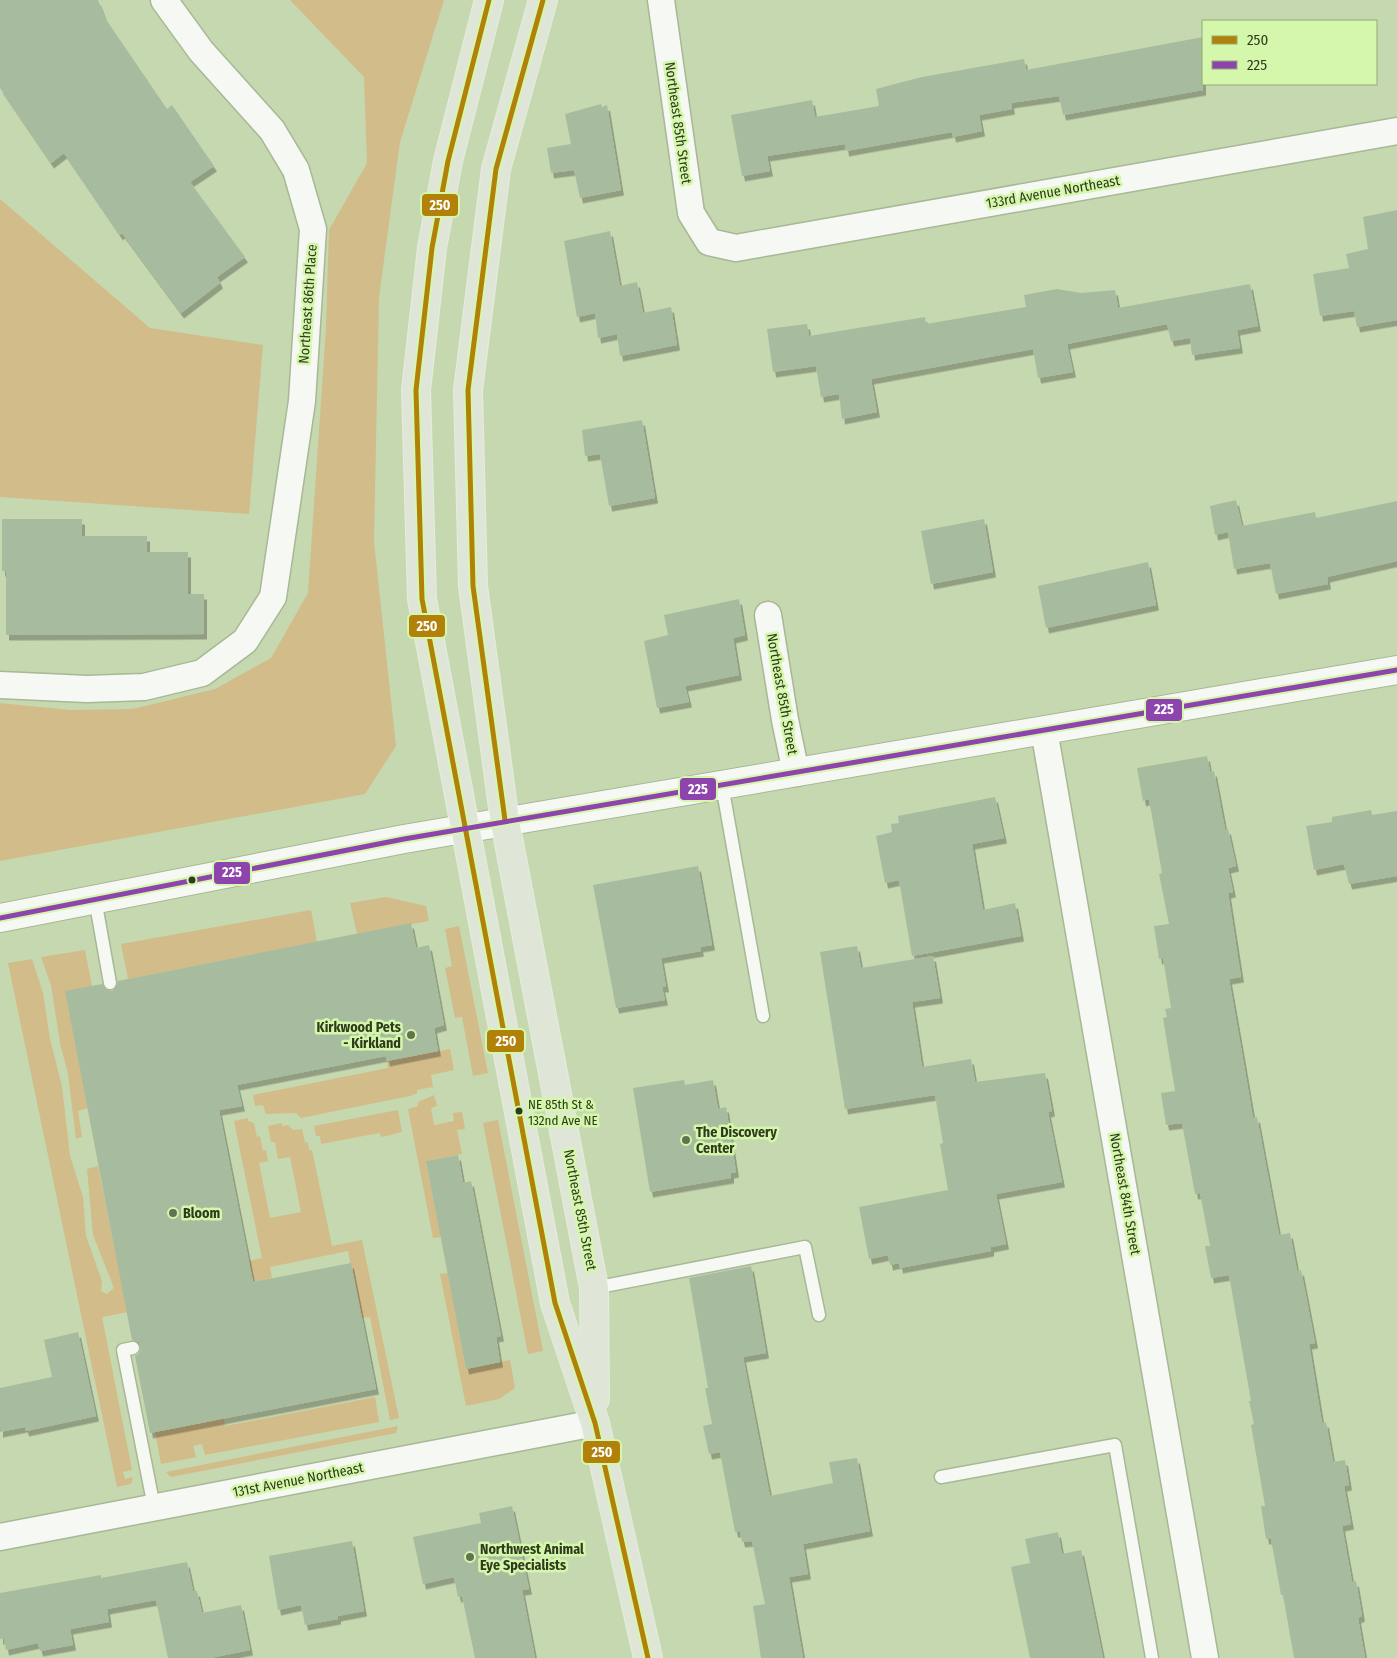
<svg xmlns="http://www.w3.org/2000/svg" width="1397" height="1658" font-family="'Fira Sans Condensed',sans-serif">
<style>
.green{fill:#d2bc89}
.building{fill:#a7bc9f;filter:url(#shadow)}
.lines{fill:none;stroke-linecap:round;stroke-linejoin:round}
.lane-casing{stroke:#a8b796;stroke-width:15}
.street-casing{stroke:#a8b796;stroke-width:29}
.secondary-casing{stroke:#a8b796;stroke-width:30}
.primary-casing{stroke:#e5eddb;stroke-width:30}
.lane{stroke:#f6f9f3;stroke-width:12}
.street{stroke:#f6f9f3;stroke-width:26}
.secondary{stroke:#f6f9f3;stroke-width:28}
.primary{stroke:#e0e6d7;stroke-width:28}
.bus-1-casing{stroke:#d5f7ab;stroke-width:9}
.bus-2-casing{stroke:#d5f7ab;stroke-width:9}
.bus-1{stroke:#b1810a;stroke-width:5}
.bus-2{stroke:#8e44ad;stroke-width:5}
.bus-dot{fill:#2e3b1d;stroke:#d5f7ab;stroke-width:2}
.poi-dot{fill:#637250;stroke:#d5f7ab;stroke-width:2}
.labels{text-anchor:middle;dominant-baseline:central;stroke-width:5;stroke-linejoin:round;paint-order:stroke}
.bus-label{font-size:13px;fill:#2e3b1d;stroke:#d5f7ab;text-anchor:start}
.street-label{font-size:14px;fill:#2e3b1d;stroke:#d5f7ab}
.poi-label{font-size:14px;font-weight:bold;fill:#2e3b1d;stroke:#d5f7ab;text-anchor:start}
.line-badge{stroke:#d5f7ab;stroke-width:2}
.badge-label{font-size:14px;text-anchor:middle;font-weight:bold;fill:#fff}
</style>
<defs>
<filter id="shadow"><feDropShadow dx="3" dy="5.5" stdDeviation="0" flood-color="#0004"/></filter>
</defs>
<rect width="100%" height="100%" fill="#c6d8b0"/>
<g class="green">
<path d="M 290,0 L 444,0 L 400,142 L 379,297 L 374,542 L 396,746 L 365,794 L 0,861 L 0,703 L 70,710 L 133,709 L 215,689 L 271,658 L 308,593 L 326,327 L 329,230 L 367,163 L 364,77 Z"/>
<path d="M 0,199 L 150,328 L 263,345 L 249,514 L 0,497 Z"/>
<path d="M 386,897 L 426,906 L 429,921 L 357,934 L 350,903 Z"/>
<path d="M 311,910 L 317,942 L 128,979 L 121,944 Z"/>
<path d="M 459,926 L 488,1073 L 473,1076 L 462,1017 L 455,1018 L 445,968 L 452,966 L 445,929 Z"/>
<path d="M 85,950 L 92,986 L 88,1108 L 78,1111 L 82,1137 L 76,1139 L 68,1074 L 60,1043 L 51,985 L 41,957 Z"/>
<path d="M 32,959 L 43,993 L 50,1039 L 62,1086 L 70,1156 L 83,1197 L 86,1236 L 102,1281 L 101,1291 L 107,1294 L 114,1288 L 93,1235 L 87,1169 L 98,1166 L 121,1280 L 134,1311 L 102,1317 L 132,1470 L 123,1472 L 125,1479 L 133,1477 L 131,1484 L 117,1487 L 8,963 Z"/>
<path d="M 450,1049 L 454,1070 L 431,1075 L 433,1087 L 417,1090 L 417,1093 L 410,1096 L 301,1118 L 296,1113 L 266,1114 L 263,1105 L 255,1106 L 253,1095 L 388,1068 L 387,1061 Z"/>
<path d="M 434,1095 L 437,1106 L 431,1108 L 434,1125 L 454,1121 L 453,1113 L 462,1112 L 465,1129 L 457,1130 L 462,1154 L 426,1161 L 441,1237 L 433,1238 L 408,1109 L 418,1106 L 418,1102 Z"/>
<path d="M 398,1110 L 402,1132 L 382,1137 L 379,1133 L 321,1144 L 320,1136 L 316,1136 L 314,1126 Z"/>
<path d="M 248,1118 L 248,1121 L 254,1123 L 257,1137 L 260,1136 L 263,1151 L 266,1150 L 268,1161 L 259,1163 L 270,1218 L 301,1212 L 290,1157 L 278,1159 L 275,1142 L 271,1142 L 268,1126 L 282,1123 L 282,1126 L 288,1125 L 293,1130 L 302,1129 L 305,1143 L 308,1142 L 309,1150 L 312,1150 L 332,1246 L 362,1240 L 399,1418 L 390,1420 L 370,1317 L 361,1318 L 348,1251 L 270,1267 L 272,1278 L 254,1282 L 249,1261 L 262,1258 L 234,1121 Z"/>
<path d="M 498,1120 L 543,1351 L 528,1354 L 483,1123 Z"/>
<path d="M 448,1273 L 466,1369 L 510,1360 L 515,1388 L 499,1399 L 466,1406 L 440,1274 Z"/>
<path d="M 375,1397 L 379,1422 L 205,1455 L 202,1444 L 193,1446 L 196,1457 L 161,1464 L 155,1432 L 207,1422 L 223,1414 L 225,1426 Z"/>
<path d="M 398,1426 L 396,1433 L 171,1477 L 166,1472 Z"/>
</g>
<g class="building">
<path d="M 0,0 L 98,0 L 105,18 L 167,109 L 172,105 L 214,166 L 190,182 L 245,257 L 217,277 L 220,283 L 181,313 L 122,233 L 120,235 L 64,153 L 51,163 L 0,88 Z"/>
<path d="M 1203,37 L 1203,90 L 1063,115 L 1059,96 L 1011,103 L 1012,109 L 979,115 L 982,131 L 953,137 L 952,132 L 846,151 L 845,144 L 767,156 L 770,171 L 742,176 L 731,115 L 812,100 L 815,117 L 879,106 L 876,89 L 922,77 L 1024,59 L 1026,70 Z"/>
<path d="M 601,104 L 602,107 L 607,105 L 621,190 L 580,198 L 574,170 L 551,173 L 547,148 L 571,144 L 565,114 Z"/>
<path d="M 1397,210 L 1397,320 L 1357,327 L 1354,311 L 1320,316 L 1313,274 L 1349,268 L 1346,254 L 1368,249 L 1363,217 Z"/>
<path d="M 610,231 L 620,286 L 637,282 L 643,313 L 671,307 L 677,345 L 620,356 L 617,334 L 598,338 L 595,313 L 577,317 L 564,241 Z"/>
<path d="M 1250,284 L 1258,326 L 1237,330 L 1240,348 L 1192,355 L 1190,338 L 1171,341 L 1167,324 L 1067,344 L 1073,372 L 1038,378 L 1033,349 L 871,379 L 877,412 L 842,419 L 839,394 L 821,397 L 816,366 L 773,372 L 767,329 L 807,324 L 809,336 L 925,317 L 926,324 L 1026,307 L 1024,295 L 1057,289 L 1081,293 L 1115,290 L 1118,308 Z"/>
<path d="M 642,420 L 655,498 L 609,506 L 600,454 L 585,456 L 582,430 Z"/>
<path d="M 1236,500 L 1242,526 L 1315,512 L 1316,518 L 1397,501 L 1397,561 L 1327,577 L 1328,584 L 1276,594 L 1270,563 L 1234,569 L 1228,532 L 1215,535 L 1210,506 Z"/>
<path d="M 2,519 L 82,519 L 82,536 L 147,536 L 147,552 L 188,552 L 188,594 L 204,594 L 204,634 L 6,635 L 6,571 L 2,571 Z"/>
<path d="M 984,519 L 993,572 L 931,584 L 921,531 Z"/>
<path d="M 1148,562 L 1156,605 L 1046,628 L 1038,586 Z"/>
<path d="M 739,599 L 745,635 L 733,638 L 739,675 L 685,686 L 689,702 L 657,708 L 644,641 L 668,635 L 664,615 Z"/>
<path d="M 1207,756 L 1210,772 L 1214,771 L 1225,829 L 1228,829 L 1236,866 L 1228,868 L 1233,892 L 1228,893 L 1241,977 L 1229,979 L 1243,1059 L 1253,1118 L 1257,1117 L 1279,1235 L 1290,1233 L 1297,1271 L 1301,1270 L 1315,1343 L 1309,1344 L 1322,1423 L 1326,1422 L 1333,1462 L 1345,1460 L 1349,1485 L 1344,1486 L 1351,1524 L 1342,1526 L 1352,1582 L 1356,1581 L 1362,1616 L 1358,1618 L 1365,1658 L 1294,1658 L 1283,1595 L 1281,1595 L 1271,1539 L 1266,1539 L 1261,1506 L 1265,1506 L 1251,1425 L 1254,1424 L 1249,1401 L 1251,1401 L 1229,1275 L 1211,1278 L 1205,1246 L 1210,1246 L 1200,1193 L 1195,1194 L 1182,1123 L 1166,1125 L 1161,1093 L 1175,1091 L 1163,1018 L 1167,1017 L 1165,1009 L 1171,1008 L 1163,958 L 1159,959 L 1154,926 L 1169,924 L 1159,874 L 1162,873 L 1149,799 L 1143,801 L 1137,768 Z"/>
<path d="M 995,797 L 1004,838 L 972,844 L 983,910 L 1015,903 L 1021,936 L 912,956 L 899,880 L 885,883 L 876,836 L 892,832 L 891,824 L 899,823 L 898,816 Z"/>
<path d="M 1371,810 L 1372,815 L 1397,811 L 1397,876 L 1349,884 L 1344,864 L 1314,870 L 1306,826 L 1332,822 L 1332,817 Z"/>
<path d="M 698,866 L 712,945 L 700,947 L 701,951 L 661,958 L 666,987 L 662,987 L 665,1000 L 616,1008 L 593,885 Z"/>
<path d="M 411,923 L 416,948 L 429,945 L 444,1025 L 434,1028 L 438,1051 L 387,1061 L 386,1056 L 237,1085 L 242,1106 L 219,1110 L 253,1282 L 351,1263 L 376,1389 L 150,1433 L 135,1356 L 139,1354 L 141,1347 L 139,1342 L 132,1340 L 65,991 L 102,984 L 107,990 L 112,991 L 117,986 L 118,981 Z"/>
<path d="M 857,946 L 861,968 L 933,956 L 940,998 L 912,1002 L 922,1067 L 971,1059 L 975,1082 L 1045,1073 L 1052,1111 L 1048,1112 L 1062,1182 L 996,1194 L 1006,1244 L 991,1247 L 991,1251 L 900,1268 L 899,1263 L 890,1265 L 888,1255 L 869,1259 L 859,1207 L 948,1190 L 940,1144 L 943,1143 L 935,1095 L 845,1109 L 820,952 Z"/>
<path d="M 684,1080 L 685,1085 L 713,1080 L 718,1109 L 726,1107 L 736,1172 L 731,1173 L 731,1178 L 650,1192 L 633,1088 Z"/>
<path d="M 458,1155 L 463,1183 L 471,1181 L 501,1336 L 496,1337 L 500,1362 L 466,1369 L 426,1161 Z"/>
<path d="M 751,1266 L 766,1353 L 743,1357 L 770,1496 L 833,1483 L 829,1462 L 857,1458 L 870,1531 L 803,1544 L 808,1574 L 789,1577 L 803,1658 L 761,1658 L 753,1606 L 765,1604 L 752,1541 L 742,1542 L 740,1532 L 735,1532 L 720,1452 L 709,1454 L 703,1426 L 712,1424 L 705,1388 L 708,1388 L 689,1278 Z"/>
<path d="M 78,1332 L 96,1416 L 26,1431 L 25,1427 L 0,1432 L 0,1388 L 52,1377 L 44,1340 Z"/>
<path d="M 512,1506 L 529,1589 L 522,1590 L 535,1658 L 475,1658 L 462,1596 L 458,1597 L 454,1577 L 423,1584 L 413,1537 L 481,1523 L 479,1513 Z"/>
<path d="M 1058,1532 L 1062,1554 L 1081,1550 L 1103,1658 L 1030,1658 L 1011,1567 L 1030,1563 L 1025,1539 Z"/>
<path d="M 352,1541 L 364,1611 L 338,1616 L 338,1619 L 305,1625 L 301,1605 L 278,1610 L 269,1556 Z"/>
<path d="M 187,1562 L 193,1591 L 197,1591 L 202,1613 L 241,1605 L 250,1650 L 210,1658 L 168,1658 L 156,1600 L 107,1609 L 109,1622 L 70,1629 L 73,1645 L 40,1651 L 38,1643 L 6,1650 L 4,1639 L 0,1639 L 0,1593 L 101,1575 L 101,1578 Z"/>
</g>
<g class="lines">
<defs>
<g id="lane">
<path d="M 722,785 L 763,1016"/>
<path d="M 95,899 L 110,983"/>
<path d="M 594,1288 L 805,1247 L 819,1315"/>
<path d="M 133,1348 L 123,1350 L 154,1507"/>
<path d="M 941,1477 L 1115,1445 L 1152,1658"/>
</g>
<g id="street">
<path d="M 661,0 L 691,213 L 709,242 L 736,248 L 1397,131"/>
<path d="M 768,615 L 785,720 L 796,773"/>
<path d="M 0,685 L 87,689 L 144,687 L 202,673 L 245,641 L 273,597 L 302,401 L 313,229 L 296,170 L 272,130 L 201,51 L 164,0"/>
<path d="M 1044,730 L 1205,1658"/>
<path d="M 0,1537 L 595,1423"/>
</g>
<path id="secondary" d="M 0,918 L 404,839 L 1397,670"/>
<g id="primary">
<path d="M 489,0 L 448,161 L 432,248 L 416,390 L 422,599 L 555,1303 L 595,1423 L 648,1658"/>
<path d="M 543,0 L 496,169 L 468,390 L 473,586 L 505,822 L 594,1288 L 595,1399"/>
</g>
</defs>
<use href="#lane" class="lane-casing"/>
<use href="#street" class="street-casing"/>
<use href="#secondary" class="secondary-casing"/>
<use href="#primary" class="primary-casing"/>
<use href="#lane" class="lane"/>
<use href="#street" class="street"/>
<use href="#secondary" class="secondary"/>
<use href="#primary" class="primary"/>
<defs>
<g id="bus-1">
<path d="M 489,0 L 448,161 L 432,248 L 416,390 L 422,599 L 555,1303 L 595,1423 L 648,1658"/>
<path d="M 505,820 L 473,586 L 468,390 L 496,169 L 543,0"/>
</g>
<path id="bus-2" d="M 0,918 L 404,839 L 1397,670"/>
</defs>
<use href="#bus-1" class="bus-1-casing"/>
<use href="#bus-2" class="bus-2-casing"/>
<use href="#bus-1" class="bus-1"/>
<use href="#bus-2" class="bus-2"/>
</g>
<g class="bus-dot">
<circle cx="192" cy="880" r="4.5"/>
<circle cx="519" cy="1111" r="4.5"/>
</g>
<g class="poi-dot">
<circle cx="411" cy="1035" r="5"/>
<circle cx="686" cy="1140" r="5"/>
<circle cx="173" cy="1213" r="5"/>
<circle cx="470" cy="1557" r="5"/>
</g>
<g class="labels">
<g class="bus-label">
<text x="528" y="1104">NE 85th St &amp;<tspan x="528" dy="16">132nd Ave NE</tspan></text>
</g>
<g class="street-label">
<text transform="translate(678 123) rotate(82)">Northeast 85th Street</text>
<text transform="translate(1053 192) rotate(-10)">133rd Avenue Northeast</text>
<text transform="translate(308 304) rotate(-86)">Northeast 86th Place</text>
<text transform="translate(782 694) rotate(80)">Northeast 85th Street</text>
<text transform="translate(1125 1194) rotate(80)">Northeast 84th Street</text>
<text transform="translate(580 1210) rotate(79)">Northeast 85th Street</text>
<text transform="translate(298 1480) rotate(-11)">131st Avenue Northeast</text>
</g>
<g class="poi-label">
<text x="401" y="1027" text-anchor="end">Kirkwood Pets<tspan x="401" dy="16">- Kirkland</tspan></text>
<text x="696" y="1132">The Discovery<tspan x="696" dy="16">Center</tspan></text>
<text x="183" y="1213">Bloom</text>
<text x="480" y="1549">Northwest Animal<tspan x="480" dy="16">Eye Specialists</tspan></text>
</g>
</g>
<g class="line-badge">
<rect x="421" y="193" width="38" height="24" rx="5" fill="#b1810a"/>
<rect x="408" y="614" width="38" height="24" rx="5" fill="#b1810a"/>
<rect x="1145" y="698" width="38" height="24" rx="5" fill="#8e44ad"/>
<rect x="679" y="777" width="38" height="24" rx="5" fill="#8e44ad"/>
<rect x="213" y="861" width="38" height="24" rx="5" fill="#8e44ad"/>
<rect x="486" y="1029" width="39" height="24" rx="5" fill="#b1810a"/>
<rect x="582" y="1440" width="39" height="24" rx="5" fill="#b1810a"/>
</g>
<g class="badge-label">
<text x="440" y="210">250</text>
<text x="427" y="631">250</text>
<text x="1164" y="714">225</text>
<text x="698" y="794">225</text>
<text x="232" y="877">225</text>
<text x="506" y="1046">250</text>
<text x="602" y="1457">250</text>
</g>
<rect x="1202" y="20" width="175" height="65" fill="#d5f7ab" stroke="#92ac72"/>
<rect x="1212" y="36" width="25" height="8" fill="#b1810a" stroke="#92ac72"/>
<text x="1247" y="45" font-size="15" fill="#2e3b1d">250</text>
<rect x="1212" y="61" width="25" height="8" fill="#8e44ad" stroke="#92ac72"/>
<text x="1247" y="70" font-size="15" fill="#2e3b1d">225</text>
</svg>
